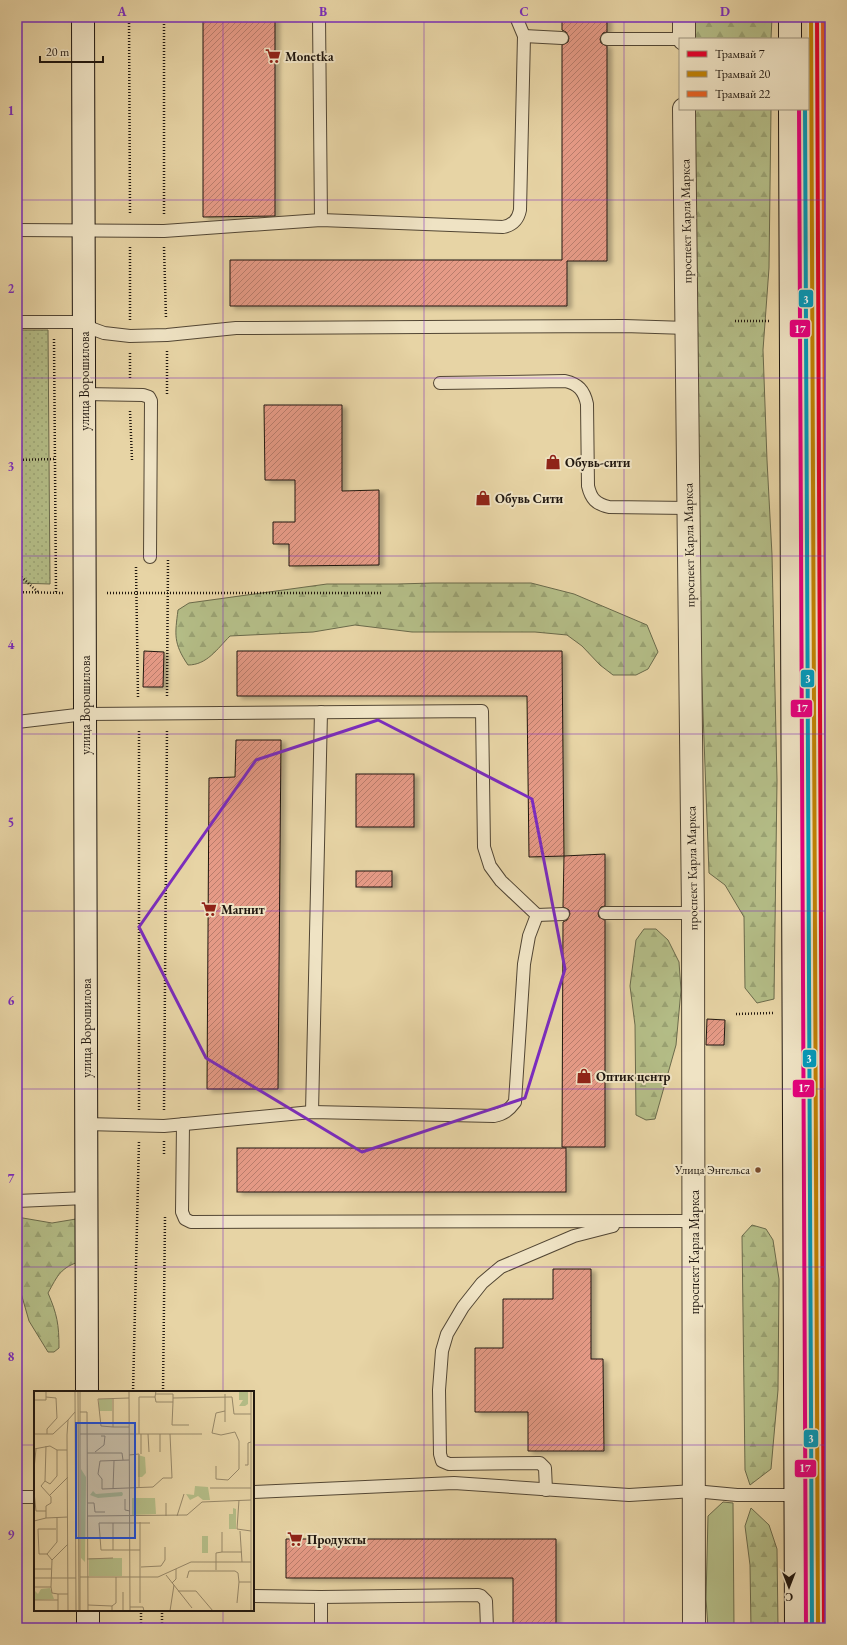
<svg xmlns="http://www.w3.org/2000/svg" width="847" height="1645" font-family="'EB Garamond',serif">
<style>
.green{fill:#b4bd87;stroke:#6a6a4b}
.forest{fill:url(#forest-firs);stroke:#6a6a4b}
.park{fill:url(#park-dots);stroke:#6a6a4b}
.building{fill:url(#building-hatch);stroke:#20170f;filter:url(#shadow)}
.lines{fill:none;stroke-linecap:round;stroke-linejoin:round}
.lane-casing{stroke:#524634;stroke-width:14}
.street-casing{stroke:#524634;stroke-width:24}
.secondary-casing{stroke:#20170f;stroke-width:24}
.path{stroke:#20170f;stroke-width:2.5;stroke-dasharray:1 2;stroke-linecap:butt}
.lane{stroke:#efe3c4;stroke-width:12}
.street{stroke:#efe3c4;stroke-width:22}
.secondary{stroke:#efe3c4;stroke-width:22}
.tram-1-casing{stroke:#efe3c4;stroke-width:7}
.tram-2-casing{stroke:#efe3c4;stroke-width:7}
.tram-3-casing{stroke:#efe3c4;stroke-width:7}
.tram-4-casing{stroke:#efe3c4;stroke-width:7}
.tram-5-casing{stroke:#efe3c4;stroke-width:7}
.tram-6-casing{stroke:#efe3c4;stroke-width:7}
.tram-1{stroke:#e4002b;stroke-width:4}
.tram-2{stroke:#c18204;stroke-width:4}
.tram-3{stroke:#e86121;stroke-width:4}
.tram-4{stroke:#039abb;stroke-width:4}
.tram-5{stroke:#029f4e;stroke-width:4}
.tram-6{stroke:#e5007d;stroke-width:4}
.marked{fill:none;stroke:#7b2cbf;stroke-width:3;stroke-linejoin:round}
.grid{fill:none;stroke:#7b2cbf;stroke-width:1;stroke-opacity:0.55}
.bus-dot{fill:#7a4b2a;stroke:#efe3c4;stroke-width:1.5}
.labels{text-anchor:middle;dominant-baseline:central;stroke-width:4;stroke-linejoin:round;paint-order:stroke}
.bus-label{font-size:12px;fill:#20170f;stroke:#efe3c4;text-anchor:end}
.poi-label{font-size:13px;font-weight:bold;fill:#20170f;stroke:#efe3c4;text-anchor:start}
.street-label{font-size:13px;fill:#20170f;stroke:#efe3c4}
.inset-road{fill:none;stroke:#978869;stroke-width:1}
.view{fill:#1d4ed8;fill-opacity:0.15;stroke:#1d4ed8;stroke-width:2}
.inset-edge{fill:none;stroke:#20170f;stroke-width:2}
.line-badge{stroke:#efe3c4;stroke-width:1.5}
.badge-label{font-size:11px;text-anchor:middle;font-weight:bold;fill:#fff}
.neatline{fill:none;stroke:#7b2cbf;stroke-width:1.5}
.grid-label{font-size:13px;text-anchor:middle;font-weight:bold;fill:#7b2cbf}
</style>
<defs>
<pattern id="forest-firs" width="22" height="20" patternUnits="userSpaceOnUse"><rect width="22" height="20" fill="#b4bd87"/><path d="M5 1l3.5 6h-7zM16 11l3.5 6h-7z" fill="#9aa273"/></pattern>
<pattern id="park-dots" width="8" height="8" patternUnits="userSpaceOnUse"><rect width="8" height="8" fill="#b4bd87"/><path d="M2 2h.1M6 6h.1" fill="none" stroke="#9aa273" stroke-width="1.8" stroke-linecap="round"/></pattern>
<pattern id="building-hatch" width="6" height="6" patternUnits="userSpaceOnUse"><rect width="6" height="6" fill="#e59a86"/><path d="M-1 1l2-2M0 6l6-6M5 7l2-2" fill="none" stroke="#b97d6c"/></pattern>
<filter id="shadow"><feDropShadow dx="4.5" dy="2.5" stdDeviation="2" flood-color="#0004"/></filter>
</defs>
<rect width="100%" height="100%" fill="#e7d4a5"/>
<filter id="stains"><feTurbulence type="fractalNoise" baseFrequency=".005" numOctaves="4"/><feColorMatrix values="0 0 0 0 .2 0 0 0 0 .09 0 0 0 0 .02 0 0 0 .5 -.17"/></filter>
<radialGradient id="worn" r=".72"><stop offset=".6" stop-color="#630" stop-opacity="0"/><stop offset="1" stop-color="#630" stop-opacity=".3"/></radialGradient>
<path class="green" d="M 723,1502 L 733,1503 L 734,1628 L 708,1628 L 706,1599 L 708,1516 Z"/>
<g class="forest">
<path d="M 692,17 L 772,17 L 771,39 L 692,39 Z"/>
<path d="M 691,109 L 771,109 L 769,268 L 763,350 L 767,460 L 772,555 L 777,780 L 774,999 L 757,1003 L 745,988 L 744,917 L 725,885 L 709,873 L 696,525 Z"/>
<path d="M 433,583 L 531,583 L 574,594 L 647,625 L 658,652 L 648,669 L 636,675 L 613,675 L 600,665 L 582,646 L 567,635 L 535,632 L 412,632 L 355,625 L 313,632 L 230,636 C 217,649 207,665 188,665 C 173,643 175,634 178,610 L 189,603 L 327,584 L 397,584 Z"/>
<path d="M 644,929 L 656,929 L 668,940 L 679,962 L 681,990 L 676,1045 L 655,1119 L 646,1120 L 636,1115 L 635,1025 L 630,986 L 636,940 Z"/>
<path d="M 17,1217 L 52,1223 L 82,1218 L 81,1261 C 60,1268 58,1275 48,1293 C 57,1314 59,1324 59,1348 L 54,1352 L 48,1352 L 29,1321 L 17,1279 Z"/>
<path d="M 752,1225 L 766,1229 L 773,1240 L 779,1279 L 778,1390 L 771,1469 L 750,1485 L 745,1470 L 742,1236 Z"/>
<path d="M 751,1508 L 769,1525 L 777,1549 L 778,1628 L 751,1628 L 750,1565 L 745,1526 Z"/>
</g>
<path class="park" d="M 17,330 L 48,330 L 50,584 L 17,583 Z"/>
<g class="building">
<path d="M 203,17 L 275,17 L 275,216 L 203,217 Z"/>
<path d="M 562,17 L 607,17 L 607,32 L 603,33 L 600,39 L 601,43 L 607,46 L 607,261 L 567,261 L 567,306 L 230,306 L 230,260 L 562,260 L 562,45 L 568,42 L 569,38 L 566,32 L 562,30 Z"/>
<path d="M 264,405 L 342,405 L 342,491 L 379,490 L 379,565 L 289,566 L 289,544 L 273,544 L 273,522 L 295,522 L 295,480 L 265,480 Z"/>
<path d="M 144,651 L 164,652 L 163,687 L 143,687 Z"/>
<path d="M 237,651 L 562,651 L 564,856 L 529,857 L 527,696 L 237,696 Z"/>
<path d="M 236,740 L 281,740 L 278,1089 L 207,1089 L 209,778 L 235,777 Z"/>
<rect x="356" y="774" width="58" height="53"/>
<path d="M 605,854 L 605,906 L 601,907 L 598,913 L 599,917 L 605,920 L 605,1147 L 562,1147 L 563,922 L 567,920 L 570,914 L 569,910 L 563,907 L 564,856 Z"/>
<rect x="356" y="871" width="36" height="16"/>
<path d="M 707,1019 L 725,1020 L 724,1045 L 706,1045 Z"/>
<rect x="237" y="1148" width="329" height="44"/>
<path d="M 553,1269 L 591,1269 L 591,1359 L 603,1359 L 604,1451 L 528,1451 L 528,1412 L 475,1412 L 475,1348 L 503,1348 L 503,1299 L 553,1299 Z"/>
<path d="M 286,1539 L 556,1539 L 556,1628 L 513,1628 L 513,1578 L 286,1578 Z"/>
</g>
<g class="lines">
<defs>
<g id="lane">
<path d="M 319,17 L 321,220"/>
<path d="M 524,36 L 562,38"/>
<path d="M 607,39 L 680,39"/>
<path d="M 17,230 L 164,231 L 321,220 L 503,227 C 513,225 518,220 520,210 L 524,36 L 516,17"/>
<path d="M 17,322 L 84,322 L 93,329 L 104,333 L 130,336 L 167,335 L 236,328 L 624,326 L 687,328"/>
<path d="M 440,383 L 565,381 C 578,384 584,390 587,404 L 588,486 C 591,499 596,504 609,507 L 688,508"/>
<path d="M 84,394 L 143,395 L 149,397 L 151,401 L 150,557"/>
<path d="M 17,722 L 85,714 L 482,711 L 484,847 L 490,866 L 501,881 L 537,915 L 529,936 L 524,964 L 515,1102 C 509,1110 504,1114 494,1116 L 312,1112 L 164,1126 L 86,1124"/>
<path d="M 605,913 L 693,913"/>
<path d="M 537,915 L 563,914"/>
<path d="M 312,1112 L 321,712"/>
<path d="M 183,1124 L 182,1212 L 185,1219 L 191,1222 L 694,1221"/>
<path d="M 17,1201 L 86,1198"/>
<path d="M 546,1490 L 545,1468 L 540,1463 L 449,1464 L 442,1461 L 440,1454 L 439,1390 L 442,1351 L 447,1334 L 463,1307 L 482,1283 L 501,1267 L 574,1236 L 613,1226"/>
<path d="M 253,1492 L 454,1483 L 629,1495 L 694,1491 L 737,1495 L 795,1495"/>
<path d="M 17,1497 L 35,1497"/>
<path d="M 253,1596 L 321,1597 L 321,1628"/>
<path d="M 321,1597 L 478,1595 L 481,1596 L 486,1601 L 487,1628"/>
</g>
<g id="street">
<path d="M 684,39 L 684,17"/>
<path d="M 684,109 L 693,913 L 694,1628"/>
</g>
<g id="secondary">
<path d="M 83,17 L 87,1392"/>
<path d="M 790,17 L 790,39"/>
<path d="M 790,109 L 796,1628"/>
<path d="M 88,1610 L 88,1628"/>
</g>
</defs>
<use href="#lane" class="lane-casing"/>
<use href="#street" class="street-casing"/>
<use href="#secondary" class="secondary-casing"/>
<g class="path">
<path d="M 129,17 L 130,214"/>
<path d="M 164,214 L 164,17"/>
<path d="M 164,247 L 166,318"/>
<path d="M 130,320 L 130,247"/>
<path d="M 735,321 L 771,321"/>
<path d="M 813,321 L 830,320"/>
<path d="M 54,339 L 56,593"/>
<path d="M 167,351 L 167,394"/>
<path d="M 130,353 L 130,378"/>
<path d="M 130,411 L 132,460"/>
<path d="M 17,460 L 55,459"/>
<path d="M 136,567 L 138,698"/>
<path d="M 17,573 L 38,592"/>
<path d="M 17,592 L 64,593"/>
<path d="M 107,593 L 382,593"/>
<path d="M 167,696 L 168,559"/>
<path d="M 139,731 L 139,1110"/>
<path d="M 815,1012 L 830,1012"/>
<path d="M 736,1014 L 773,1013"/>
<path d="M 164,1110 L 167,729"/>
<path d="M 164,1141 L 164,1156"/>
<path d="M 133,1392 L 139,1141"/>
<path d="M 163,1392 L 165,1217"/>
<path d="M 141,1610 L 141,1628"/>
<path d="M 162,1610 L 162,1628"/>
</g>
<use href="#lane" class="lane"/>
<use href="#street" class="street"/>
<use href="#secondary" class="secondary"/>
<defs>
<path id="tram-1" d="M 817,17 L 824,1628"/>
<path id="tram-2" d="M 811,17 L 818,1628"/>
<path id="tram-3" d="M 823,17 L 830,1628"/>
<path id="tram-4" d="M 805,109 L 812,1628"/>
<path id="tram-5" d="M 829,17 L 830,247"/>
<path id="tram-6" d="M 799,109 L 806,1628"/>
</defs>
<use href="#tram-1" class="tram-1-casing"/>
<use href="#tram-2" class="tram-2-casing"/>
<use href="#tram-3" class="tram-3-casing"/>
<use href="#tram-4" class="tram-4-casing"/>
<use href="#tram-5" class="tram-5-casing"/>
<use href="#tram-6" class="tram-6-casing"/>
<use href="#tram-1" class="tram-1"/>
<use href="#tram-2" class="tram-2"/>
<use href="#tram-3" class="tram-3"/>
<use href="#tram-4" class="tram-4"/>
<use href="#tram-5" class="tram-5"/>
<use href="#tram-6" class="tram-6"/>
</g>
<path class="marked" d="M 378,720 L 532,799 L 565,969 L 525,1098 L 362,1152 L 206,1058 L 139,927 L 256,760 Z"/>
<path class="grid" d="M 223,17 L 223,1392M 424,17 L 424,1628M 624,17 L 624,1628M 17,200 L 830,200M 17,378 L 830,378M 17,556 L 830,556M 17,734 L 830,734M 17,911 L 830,911M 17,1089 L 830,1089M 17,1267 L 830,1267M 17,1445 L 35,1445M 253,1445 L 830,1445M 223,1610 L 223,1628"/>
<defs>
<symbol id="supermarket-bare" viewBox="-9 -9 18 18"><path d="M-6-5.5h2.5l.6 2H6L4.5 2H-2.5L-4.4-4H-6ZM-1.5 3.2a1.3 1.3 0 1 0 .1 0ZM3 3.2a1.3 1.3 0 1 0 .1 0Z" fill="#8f2418" stroke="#efe3c4" stroke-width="2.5" paint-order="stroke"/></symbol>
<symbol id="shop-bare" viewBox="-9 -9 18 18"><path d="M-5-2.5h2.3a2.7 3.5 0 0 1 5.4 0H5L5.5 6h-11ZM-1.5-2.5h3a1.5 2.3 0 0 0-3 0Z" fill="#8f2418" stroke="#efe3c4" stroke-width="2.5" paint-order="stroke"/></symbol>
</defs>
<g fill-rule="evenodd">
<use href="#supermarket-bare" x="262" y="45" width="22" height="22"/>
<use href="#shop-bare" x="542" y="451" width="22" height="22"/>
<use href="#shop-bare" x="472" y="487" width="22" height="22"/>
<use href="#supermarket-bare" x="198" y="898" width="22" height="22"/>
<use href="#shop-bare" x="573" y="1065" width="22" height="22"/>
<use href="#supermarket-bare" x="284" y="1528" width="22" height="22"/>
</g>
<circle class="bus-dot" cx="758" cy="1170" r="3.5"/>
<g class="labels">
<g class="bus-label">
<text x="750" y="1170">Улица Энгельса</text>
</g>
<g class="poi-label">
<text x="285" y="56">Monetka</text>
<text x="565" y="462">Обувь-сити</text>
<text x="495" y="498">Обувь Сити</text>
<text x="221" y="909">Магнит</text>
<text x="596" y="1076">Оптик центр</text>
<text x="307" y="1539">Продукты</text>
</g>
<g class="street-label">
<text transform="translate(686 221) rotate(-91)">проспект Карла Маркса</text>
<text transform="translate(84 381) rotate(-90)">улица Ворошилова</text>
<text transform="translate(689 545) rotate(-91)">проспект Карла Маркса</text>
<text transform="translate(85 705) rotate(-90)">улица Ворошилова</text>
<text transform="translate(692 868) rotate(-91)">проспект Карла Маркса</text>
<text transform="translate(86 1028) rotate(-90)">улица Ворошилова</text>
<text transform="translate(694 1252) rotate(-90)">проспект Карла Маркса</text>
</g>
</g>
<g transform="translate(34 1391)">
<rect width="220" height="220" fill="#e7d4a5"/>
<path d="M 205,0 L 214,0 L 214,13 L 211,15 L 205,15 L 209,9 L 205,9 ZM 199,117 L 202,118 L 202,138 L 195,138 L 195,123 L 199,123 ZM 168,145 L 174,145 L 174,162 L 168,162 Z" fill="#b4bd87"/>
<path d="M 104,64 L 111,66 L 112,82 L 108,86 L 104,86 ZM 47,78 L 52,86 L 51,171 L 47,167 ZM 161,95 L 174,96 L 176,109 L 169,109 L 164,105 L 156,109 L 152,103 L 160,104 ZM 59,100 L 62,103 L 88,101 L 89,103 L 88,105 L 64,107 L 56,104 ZM 16,197 L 20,208 L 0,209 L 0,199 L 4,203 L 7,198 Z" fill="#b4bd87"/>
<path d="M 65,8 L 78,8 L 78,20 L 65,20 ZM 98,107 L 121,107 L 122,123 L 98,124 ZM 55,167 L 88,167 L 88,185 L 55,185 Z" fill="#b4bd87"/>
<path class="inset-road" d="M 41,0 L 42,220M 44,0 L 45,220M 46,0 L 46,220M 65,0 L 86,0M 95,0 L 96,220M 217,0 L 217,220M 12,6 L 22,7 L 23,27 L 13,38 L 13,43M 121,6 L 122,11 L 139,11 L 139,3 L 122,3M 79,7 L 79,36 L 95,36M 139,7 L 198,6 L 200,23 L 217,23M 0,9 L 12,9 L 12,0M 139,11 L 138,34 L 155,34M 46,21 L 53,21 L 54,220M 191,31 L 191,3M 79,36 L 67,35 L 64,8 L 95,7M 0,43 L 19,43 L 34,29M 46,43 L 168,43M 105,43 L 105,6 L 121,6 L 122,0M 107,43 L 107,63M 114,43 L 115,61M 126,43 L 126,61M 12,55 L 11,90 L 7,95 L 17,106 L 17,112 L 12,115 L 12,127 L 34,126M 0,58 L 16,55 L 23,59M 61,61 L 70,54 L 71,45 L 67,45M 53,62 L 88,62 L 89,69M 95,64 L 105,63 L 105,96M 95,69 L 66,70 L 64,83 L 68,88 L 68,98 L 119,96 L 129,87 L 138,87 L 136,43M 211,74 L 214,74 L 214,52 L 217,51M 182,75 L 182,88 L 194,89 L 205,78 L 205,50 L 201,41 L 187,44 L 178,42 L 182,22 L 191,20M 0,78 L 2,58M 11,90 L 16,93 L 23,85 L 23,59 L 33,59M 176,97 L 217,97M 79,98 L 80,70M 0,101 L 2,120 L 12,120M 16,104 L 34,86M 91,108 L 91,119 L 96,120M 205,109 L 203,138 L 217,140M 53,112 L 60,112 L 61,121 L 71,121M 132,112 L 132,125M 53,125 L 153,124 L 168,111 L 217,109M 143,125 L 150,103M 0,130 L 12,127M 106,131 L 106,212M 79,132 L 79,159M 206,140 L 208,171M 188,141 L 188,161 L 208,161M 106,159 L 67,159 L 65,132 L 116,132M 13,163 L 5,163 L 4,138 L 22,138M 53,168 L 79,167M 18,169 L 13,163 L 23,151 L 23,126M 107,176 L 127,175 L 131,169 L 131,156M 0,178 L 17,178M 182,179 L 182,162 L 188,161M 132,184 L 158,217M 46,186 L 124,186 L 157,171 L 217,171M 0,187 L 42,187M 153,187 L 155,180 L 201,180 L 204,182 L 205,191 L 217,191M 138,192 L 142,188 L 142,178M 0,196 L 17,196 L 18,169 L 34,153M 17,196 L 18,202 L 24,203M 144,200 L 162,200 L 179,220M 89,201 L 89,220M 0,209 L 24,209M 203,212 L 205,191M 54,214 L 78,215 L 78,220M 78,215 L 82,212 L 82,186M 96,216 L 109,216 L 110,220M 24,220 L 24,203 L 34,203M 34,220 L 33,44 L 34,29 L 41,21M 136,220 L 140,194"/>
<path class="view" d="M 42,32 L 101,32 L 101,147 L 42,147 Z"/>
<rect width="220" height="220" class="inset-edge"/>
</g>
<g class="line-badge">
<rect x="798" y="289" width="16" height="19" rx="4" fill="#039abb"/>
<rect x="789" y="319" width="22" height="19" rx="4" fill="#e5007d"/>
<rect x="800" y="669" width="15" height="19" rx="4" fill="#039abb"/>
<rect x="790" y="699" width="23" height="19" rx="4" fill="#e5007d"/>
<rect x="802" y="1049" width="15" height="19" rx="4" fill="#039abb"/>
<rect x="792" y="1079" width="23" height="19" rx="4" fill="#e5007d"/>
<rect x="803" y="1429" width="16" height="19" rx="4" fill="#039abb"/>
<rect x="794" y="1459" width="23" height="19" rx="4" fill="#e5007d"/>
</g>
<g class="badge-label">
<text x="806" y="303">3</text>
<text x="800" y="333">17</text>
<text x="808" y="682">3</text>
<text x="802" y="712">17</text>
<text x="809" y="1062">3</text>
<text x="804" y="1092">17</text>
<text x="811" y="1442">3</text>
<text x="805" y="1472">17</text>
</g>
<rect width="847" height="1645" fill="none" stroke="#e7d4a5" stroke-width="44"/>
<rect x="679" y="38" width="130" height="72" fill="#efe3c4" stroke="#9c917c"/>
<rect x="687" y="51" width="20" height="6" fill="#e4002b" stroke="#9c917c"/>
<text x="715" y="58" font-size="12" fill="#20170f">Трамвай 7</text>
<rect x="687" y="71" width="20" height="6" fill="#c18204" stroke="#9c917c"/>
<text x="715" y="78" font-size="12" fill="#20170f">Трамвай 20</text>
<rect x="687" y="91" width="20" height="6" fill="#e86121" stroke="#9c917c"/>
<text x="715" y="98" font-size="12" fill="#20170f">Трамвай 22</text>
<g transform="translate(789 1587) rotate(180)" stroke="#efe3c4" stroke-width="3" paint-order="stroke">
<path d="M0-3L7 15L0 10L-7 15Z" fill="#20170f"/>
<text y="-6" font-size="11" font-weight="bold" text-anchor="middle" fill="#20170f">С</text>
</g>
<path d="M40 56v6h63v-6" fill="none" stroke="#20170f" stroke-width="2"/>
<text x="46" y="56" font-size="12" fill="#20170f" stroke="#efe3c4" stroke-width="3" paint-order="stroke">20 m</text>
<rect x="22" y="22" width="803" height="1601" class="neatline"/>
<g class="grid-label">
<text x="122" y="16">A</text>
<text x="323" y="16">B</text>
<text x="524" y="16">C</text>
<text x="725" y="16">D</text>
<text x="11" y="115">1</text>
<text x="11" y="293">2</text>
<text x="11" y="471">3</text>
<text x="11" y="649">4</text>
<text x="11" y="827">5</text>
<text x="11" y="1005">6</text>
<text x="11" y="1183">7</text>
<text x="11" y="1361">8</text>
<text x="11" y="1539">9</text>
</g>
<rect width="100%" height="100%" filter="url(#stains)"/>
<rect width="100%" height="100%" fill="url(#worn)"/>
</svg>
